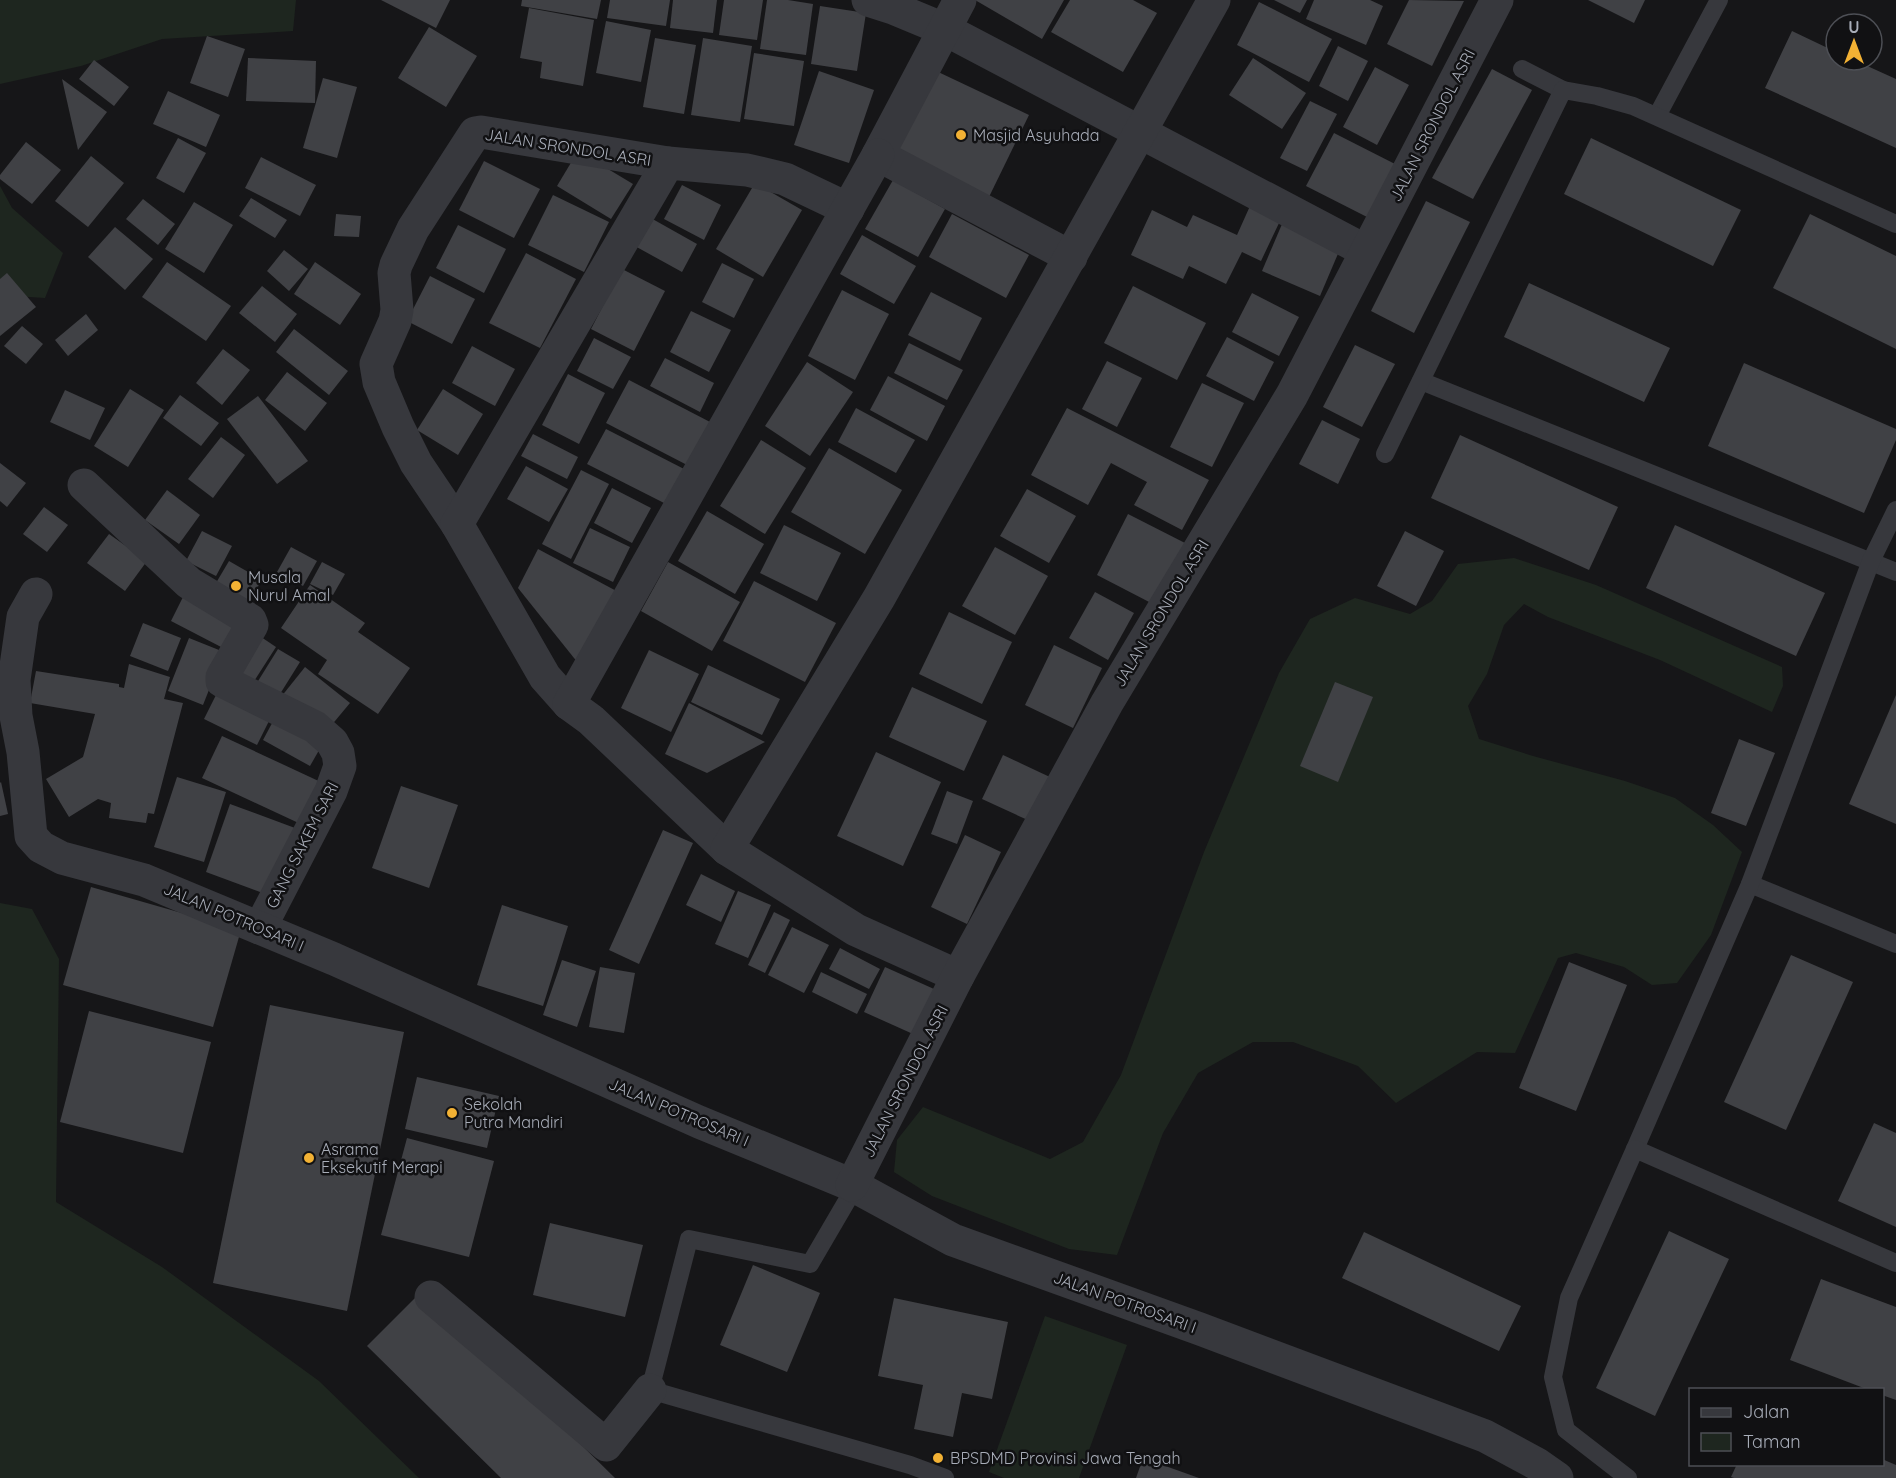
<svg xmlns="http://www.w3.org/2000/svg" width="1896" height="1478" font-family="Quicksand,sans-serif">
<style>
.green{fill:#1e261f}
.building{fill:#404145}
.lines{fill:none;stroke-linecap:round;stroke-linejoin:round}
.service{stroke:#37383d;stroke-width:18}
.minor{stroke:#37383d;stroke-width:33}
.poi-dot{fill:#f2b134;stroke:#111113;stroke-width:2}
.labels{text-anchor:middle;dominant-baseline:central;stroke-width:5;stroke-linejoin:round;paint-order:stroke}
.street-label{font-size:16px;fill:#a8adb8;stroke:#111113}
.poi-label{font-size:16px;fill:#a8adb8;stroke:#111113;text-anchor:start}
</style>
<rect width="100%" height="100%" fill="#161618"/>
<g class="green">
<path d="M 0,0 L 296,0 L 293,31 L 162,39 L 81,66 L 0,84 Z"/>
<path d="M 0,186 L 12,208 L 63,253 L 45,298 L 0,295 Z"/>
<path d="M 1514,558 L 1596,585 L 1782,667 L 1783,686 L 1772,712 L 1660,660 L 1548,617 L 1524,604 L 1504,625 L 1487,674 L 1468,706 L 1479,739 L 1533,756 L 1625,781 L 1675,798 L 1713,825 L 1742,852 L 1711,935 L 1677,983 L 1652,985 L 1624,967 L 1576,953 L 1558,958 L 1515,1053 L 1477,1052 L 1396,1103 L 1358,1066 L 1293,1042 L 1253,1042 L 1198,1073 L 1163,1133 L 1117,1255 L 1069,1249 L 932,1196 L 894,1172 L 897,1140 L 923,1107 L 1050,1159 L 1083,1142 L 1121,1075 L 1204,852 L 1279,673 L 1310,619 L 1355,598 L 1410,614 L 1432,601 L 1458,564 Z"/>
<path d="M 0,903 L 32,909 L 59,959 L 56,1202 L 162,1267 L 319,1381 L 419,1478 L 0,1478 Z"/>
<path d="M 1045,1316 L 1127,1345 L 1079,1478 L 1004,1478 L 989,1472 Z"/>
</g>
<g class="building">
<path d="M 381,0 L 450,0 L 436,28 Z"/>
<path d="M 522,0 L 601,0 L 597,19 L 521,6 Z"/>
<path d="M 610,0 L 670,0 L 666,26 L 607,18 Z"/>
<path d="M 673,0 L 717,0 L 713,33 L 670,28 Z"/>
<path d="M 724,0 L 763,0 L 757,40 L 719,35 Z"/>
<path d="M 767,0 L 788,0 L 813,4 L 806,55 L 760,49 Z"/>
<path d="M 975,0 L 1064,0 L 1042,39 Z"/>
<path d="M 1070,0 L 1133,0 L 1157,13 L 1123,72 L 1051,32 Z"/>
<path d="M 1274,0 L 1307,0 L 1300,13 Z"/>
<path d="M 1314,0 L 1370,0 L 1383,6 L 1366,45 L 1306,19 Z"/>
<path d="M 1409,0 L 1464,1 L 1432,66 L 1387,44 Z"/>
<path d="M 1588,0 L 1645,0 L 1634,23 Z"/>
<path d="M 1259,2 L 1332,39 L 1309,82 L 1237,45 Z"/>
<path d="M 820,6 L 866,13 L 857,71 L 811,64 Z"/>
<path d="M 529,8 L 594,20 L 583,86 L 540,78 L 542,62 L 520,58 Z"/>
<path d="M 606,21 L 651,30 L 641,82 L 596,73 Z"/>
<path d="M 429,27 L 477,56 L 446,107 L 398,78 Z"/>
<path d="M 1792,31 L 1836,52 L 1836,60 L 1854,60 L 1896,79 L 1896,148 L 1765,88 Z"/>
<path d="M 207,36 L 245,49 L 228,97 L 190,83 Z"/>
<path d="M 655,38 L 696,45 L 684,114 L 643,107 Z"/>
<path d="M 703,38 L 752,46 L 740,122 L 691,115 Z"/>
<path d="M 1338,46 L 1368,61 L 1348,101 L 1319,86 Z"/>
<path d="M 754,53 L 804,61 L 794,126 L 744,119 Z"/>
<path d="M 248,58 L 316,61 L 315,103 L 246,101 Z"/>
<path d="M 1253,58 L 1306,93 L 1282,129 L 1229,95 Z"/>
<path d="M 94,60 L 129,87 L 114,106 L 79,79 Z"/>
<path d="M 1375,67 L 1409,85 L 1377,145 L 1343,127 Z"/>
<path d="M 1492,69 L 1532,90 L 1473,199 L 1432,178 Z"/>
<path d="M 934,70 L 1029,115 L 988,199 L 893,154 Z"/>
<path d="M 819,71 L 874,90 L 849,163 L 794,145 Z"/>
<path d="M 323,78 L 357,87 L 337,158 L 303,148 Z"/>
<path d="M 62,79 L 107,112 L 78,150 Z"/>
<path d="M 168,91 L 220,115 L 206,147 L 153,124 Z"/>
<path d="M 1310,101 L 1337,114 L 1307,171 L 1280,158 Z"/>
<path d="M 1334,133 L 1395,164 L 1367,217 L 1306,186 Z"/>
<path d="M 178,138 L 206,153 L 184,193 L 156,178 Z"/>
<path d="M 1591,138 L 1741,210 L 1713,266 L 1564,194 Z"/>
<path d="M 26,142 L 61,170 L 32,204 L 0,179 L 0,175 Z"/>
<path d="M 578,151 L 633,184 L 611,219 L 557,186 Z"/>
<path d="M 91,156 L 124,183 L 88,227 L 55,201 Z"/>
<path d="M 261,157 L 316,185 L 300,216 L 245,188 Z"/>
<path d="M 484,161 L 540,189 L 514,238 L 459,210 Z"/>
<path d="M 893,180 L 945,209 L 918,257 L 865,229 Z"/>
<path d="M 755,183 L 802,210 L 763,277 L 716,249 Z"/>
<path d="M 682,185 L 721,205 L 704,240 L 664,219 Z"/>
<path d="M 553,195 L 609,222 L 584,272 L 528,245 Z"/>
<path d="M 251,198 L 287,220 L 275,238 L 239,216 Z"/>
<path d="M 143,199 L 175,224 L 158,245 L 126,219 Z"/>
<path d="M 1426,201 L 1470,222 L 1414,333 L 1371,311 Z"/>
<path d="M 194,202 L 233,225 L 204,273 L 165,249 Z"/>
<path d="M 1250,206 L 1280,221 L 1261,261 L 1242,252 L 1226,284 L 1189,266 L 1183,279 L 1131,255 L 1152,210 L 1187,227 L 1193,215 L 1237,235 Z"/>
<path d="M 336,214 L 361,216 L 359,237 L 334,236 Z"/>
<path d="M 952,214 L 1029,255 L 1006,298 L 929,257 Z"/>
<path d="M 1810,214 L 1896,256 L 1896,349 L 1773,288 Z"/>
<path d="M 649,217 L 697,244 L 682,272 L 633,245 Z"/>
<path d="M 1285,217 L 1343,242 L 1320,296 L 1262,271 Z"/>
<path d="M 458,225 L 506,249 L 484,293 L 436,268 Z"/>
<path d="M 115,227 L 153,259 L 125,290 L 88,257 Z"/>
<path d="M 862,235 L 916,266 L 894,304 L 840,274 Z"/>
<path d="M 284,250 L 308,269 L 289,291 L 267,271 Z"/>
<path d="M 526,253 L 576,279 L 540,348 L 489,323 Z"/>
<path d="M 167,262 L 231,306 L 206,341 L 142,297 Z"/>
<path d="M 315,262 L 361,294 L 340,325 L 294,294 Z"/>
<path d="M 722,263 L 754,279 L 734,318 L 702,302 Z"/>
<path d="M 622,269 L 665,291 L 634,351 L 591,329 Z"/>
<path d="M 7,273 L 36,307 L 0,336 L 0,279 Z"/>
<path d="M 430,276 L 475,299 L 452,344 L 407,321 Z"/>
<path d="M 1529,283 L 1670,348 L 1644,402 L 1504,337 Z"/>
<path d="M 262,286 L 297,314 L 275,342 L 239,313 Z"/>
<path d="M 1133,286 L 1206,323 L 1177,380 L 1104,343 Z"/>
<path d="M 842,290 L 889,314 L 855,380 L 808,356 Z"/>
<path d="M 931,292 L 982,318 L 960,361 L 908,335 Z"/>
<path d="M 1252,293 L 1299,317 L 1279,356 L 1232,332 Z"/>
<path d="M 691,311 L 731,330 L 709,372 L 670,352 Z"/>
<path d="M 86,314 L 98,330 L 68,356 L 55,340 Z"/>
<path d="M 22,326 L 43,344 L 26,364 L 4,346 Z"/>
<path d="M 294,329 L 348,371 L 329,395 L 276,352 Z"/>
<path d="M 1227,337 L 1274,362 L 1254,401 L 1206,376 Z"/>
<path d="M 594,338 L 631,357 L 613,389 L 577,371 Z"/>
<path d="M 909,343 L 963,370 L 947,400 L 894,373 Z"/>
<path d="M 1355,345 L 1395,364 L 1362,427 L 1323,407 Z"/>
<path d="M 472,346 L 515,369 L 495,406 L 452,383 Z"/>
<path d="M 223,349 L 250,370 L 222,405 L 196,383 Z"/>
<path d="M 665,358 L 714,383 L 700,412 L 650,386 Z"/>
<path d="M 1107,361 L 1142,378 L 1117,427 L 1082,409 Z"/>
<path d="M 807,362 L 853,392 L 810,456 L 765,426 Z"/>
<path d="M 1744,363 L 1896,429 L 1896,440 L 1864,513 L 1708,446 Z"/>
<path d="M 287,372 L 327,403 L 305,431 L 265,400 Z"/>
<path d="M 568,374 L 605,393 L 579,444 L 542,425 Z"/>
<path d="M 888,376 L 945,406 L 927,441 L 870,410 Z"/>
<path d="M 629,380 L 712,423 L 689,466 L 606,423 Z"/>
<path d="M 1202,383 L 1244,403 L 1212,467 L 1170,447 Z"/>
<path d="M 130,389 L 164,410 L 128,467 L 94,446 Z"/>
<path d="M 443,389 L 483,414 L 458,455 L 417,430 Z"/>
<path d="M 65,390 L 105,408 L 90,440 L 50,422 Z"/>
<path d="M 180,395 L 219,423 L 201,446 L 163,418 Z"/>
<path d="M 258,396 L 308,461 L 277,484 L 227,419 Z"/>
<path d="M 856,408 L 915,440 L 896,473 L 838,442 Z"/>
<path d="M 1067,408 L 1209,480 L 1182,530 L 1134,505 L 1147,482 L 1111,463 L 1088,505 L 1031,475 Z"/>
<path d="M 1322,420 L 1360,439 L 1338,484 L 1299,464 Z"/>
<path d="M 606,429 L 686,470 L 668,505 L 587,464 Z"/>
<path d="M 533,434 L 578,457 L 567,479 L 521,456 Z"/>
<path d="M 1460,435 L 1618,507 L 1589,570 L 1431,498 Z"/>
<path d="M 221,437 L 245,455 L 213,498 L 188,479 Z"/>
<path d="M 761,440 L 806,468 L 765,534 L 720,506 Z"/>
<path d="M 829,448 L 902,490 L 865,554 L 791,512 Z"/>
<path d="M 0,463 L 26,483 L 7,507 L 0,501 Z"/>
<path d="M 526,466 L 568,489 L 549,522 L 507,499 Z"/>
<path d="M 581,470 L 609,484 L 571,559 L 542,544 Z"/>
<path d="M 612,488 L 651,508 L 632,543 L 594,523 Z"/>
<path d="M 1027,489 L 1076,516 L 1049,563 L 1000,536 Z"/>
<path d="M 167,490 L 200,515 L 179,544 L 145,520 Z"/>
<path d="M 44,507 L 68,525 L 47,552 L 23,534 Z"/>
<path d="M 707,511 L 764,544 L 735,594 L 678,561 Z"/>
<path d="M 1128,514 L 1185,543 L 1153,604 L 1097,575 Z"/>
<path d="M 784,525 L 841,553 L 817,601 L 760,573 Z"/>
<path d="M 1675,525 L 1825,593 L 1796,656 L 1646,588 Z"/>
<path d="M 590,528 L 630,547 L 613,582 L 573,563 Z"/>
<path d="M 202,531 L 232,546 L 216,576 L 186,561 Z"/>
<path d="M 1405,531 L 1444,551 L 1416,606 L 1377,586 Z"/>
<path d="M 109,534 L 147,561 L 125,591 L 87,563 Z"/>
<path d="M 291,547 L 317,561 L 303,586 L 277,572 Z"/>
<path d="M 995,547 L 1048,576 L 1015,635 L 962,606 Z"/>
<path d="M 538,549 L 622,594 L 582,668 L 518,588 Z"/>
<path d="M 229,561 L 262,580 L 243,612 L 210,593 Z"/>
<path d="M 322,562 L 345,574 L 333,595 L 310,584 Z"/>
<path d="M 668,562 L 740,602 L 712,651 L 641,611 Z"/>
<path d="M 754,581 L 836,623 L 805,682 L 723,641 Z"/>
<path d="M 310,585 L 365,623 L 358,632 L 410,668 L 378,714 L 318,674 L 327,660 L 281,628 Z"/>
<path d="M 188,587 L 240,614 L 223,648 L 171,621 Z"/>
<path d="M 1095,592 L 1134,613 L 1108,660 L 1069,638 Z"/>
<path d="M 949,612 L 1012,642 L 982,704 L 919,674 Z"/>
<path d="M 143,623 L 181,638 L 168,671 L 130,656 Z"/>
<path d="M 252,631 L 276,647 L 247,692 L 223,676 Z"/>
<path d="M 189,638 L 224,652 L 203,705 L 168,691 Z"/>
<path d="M 1054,645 L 1102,668 L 1073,728 L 1025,705 Z"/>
<path d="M 278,649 L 300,662 L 275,702 L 253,689 Z"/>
<path d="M 649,650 L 699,674 L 671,732 L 621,708 Z"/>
<path d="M 129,664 L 170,677 L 164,699 L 183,703 L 154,814 L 148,813 L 146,823 L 109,818 L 111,803 L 98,799 L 69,817 L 46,779 L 83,757 L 95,714 L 30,703 L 36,671 L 119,684 L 119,687 L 124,688 Z"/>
<path d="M 708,665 L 780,699 L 762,735 L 691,702 Z"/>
<path d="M 305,667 L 350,703 L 325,733 L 281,697 Z"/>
<path d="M 1335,682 L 1373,697 L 1338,782 L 1300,766 Z"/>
<path d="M 222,683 L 275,709 L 257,745 L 204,719 Z"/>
<path d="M 912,687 L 987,721 L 964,771 L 889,737 Z"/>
<path d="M 1896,695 L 1896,824 L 1849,804 Z"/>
<path d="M 689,703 L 765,742 L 707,773 L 665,754 Z"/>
<path d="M 278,712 L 326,738 L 310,766 L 263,740 Z"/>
<path d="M 222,736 L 325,784 L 305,826 L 202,778 Z"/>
<path d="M 1739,739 L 1775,753 L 1746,826 L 1711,813 Z"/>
<path d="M 876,752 L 941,782 L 903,866 L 837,836 Z"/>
<path d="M 1003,755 L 1052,778 L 1032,822 L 982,799 Z"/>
<path d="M 177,777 L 226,792 L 204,862 L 154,847 Z"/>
<path d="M 1,782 L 8,814 L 0,816 L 0,783 Z"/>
<path d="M 401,786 L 458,805 L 429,888 L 372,868 Z"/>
<path d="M 947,791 L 973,801 L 957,844 L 931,834 Z"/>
<path d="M 230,804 L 295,828 L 271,896 L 206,872 Z"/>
<path d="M 663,830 L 693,843 L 639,964 L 609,950 Z"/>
<path d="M 965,835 L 1001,852 L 967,924 L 931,907 Z"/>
<path d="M 701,874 L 735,891 L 721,922 L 686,905 Z"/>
<path d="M 91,887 L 241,930 L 213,1027 L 63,985 Z"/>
<path d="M 738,891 L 771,905 L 748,958 L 715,944 Z"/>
<path d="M 502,905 L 568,926 L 543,1006 L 477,985 Z"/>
<path d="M 774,912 L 790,920 L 765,973 L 748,965 Z"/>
<path d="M 792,927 L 829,945 L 804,993 L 768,975 Z"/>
<path d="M 840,948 L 880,969 L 869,989 L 829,969 Z"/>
<path d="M 1791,955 L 1853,982 L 1786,1130 L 1724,1102 Z"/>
<path d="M 562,960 L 596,971 L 577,1027 L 543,1015 Z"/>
<path d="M 1569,962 L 1627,985 L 1576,1111 L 1519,1088 Z"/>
<path d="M 600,967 L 635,973 L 624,1033 L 589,1027 Z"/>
<path d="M 885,967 L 934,989 L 913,1034 L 864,1012 Z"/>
<path d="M 821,972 L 867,994 L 857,1014 L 812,992 Z"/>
<path d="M 270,1005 L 404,1032 L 347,1311 L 213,1283 Z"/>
<path d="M 89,1011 L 211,1042 L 183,1153 L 60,1122 Z"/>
<path d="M 417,1077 L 499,1096 L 487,1148 L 405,1129 Z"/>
<path d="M 1874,1123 L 1896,1133 L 1896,1227 L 1838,1201 Z"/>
<path d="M 407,1138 L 494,1161 L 469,1257 L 381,1235 Z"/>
<path d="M 550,1223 L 643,1245 L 625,1317 L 533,1295 Z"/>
<path d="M 1669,1231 L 1729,1259 L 1655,1416 L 1596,1388 Z"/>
<path d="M 1364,1232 L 1521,1306 L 1499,1351 L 1342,1278 Z"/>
<path d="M 753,1265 L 820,1293 L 787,1372 L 720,1345 Z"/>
<path d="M 1821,1279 L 1896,1307 L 1896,1400 L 1882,1395 L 1882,1390 L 1869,1390 L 1790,1360 Z"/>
<path d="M 424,1289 L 431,1297 L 615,1478 L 501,1478 L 367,1346 Z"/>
<path d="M 894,1298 L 1008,1322 L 992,1399 L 962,1393 L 953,1437 L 914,1429 L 923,1385 L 878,1376 Z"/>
<path d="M 1143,1458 L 1199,1478 L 1136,1478 Z"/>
<path d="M 1882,1459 L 1896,1465 L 1896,1478 L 1734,1478 L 1731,1477 L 1737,1464 L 1882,1464 Z"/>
</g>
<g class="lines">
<g class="service">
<path d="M 1522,69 L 1563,90"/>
<path d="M 1657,116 L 1719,0"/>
<path d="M 1421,381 L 1896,572"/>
<path d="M 1385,454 L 1563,90 L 1597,96 L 1633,106 L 1896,224"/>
<path d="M 1750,884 L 1896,944"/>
<path d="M 1635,1149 L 1750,884 L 1871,561 L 1896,510"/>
<path d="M 855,1187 L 810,1264 L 689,1239 L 650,1390 L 910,1465 L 945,1478"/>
<path d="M 1628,1478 L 1566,1430 L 1553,1377 L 1569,1298 L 1635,1149 L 1896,1263"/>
</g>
<g class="minor">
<path d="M 868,0 L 893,8 L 946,30 L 1366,251"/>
<path d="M 960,0 L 878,155 L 1071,257"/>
<path d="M 84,485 L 189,583 L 250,620 L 252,625 L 222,677 L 222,681 L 315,727 L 332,742 L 338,753 L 340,766 L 331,791 L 260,928"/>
<path d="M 457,524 L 416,463 L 398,427 L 379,382 L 376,364 L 395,321 L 397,310 L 394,273 L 396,265 L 413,229 L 475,133 L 481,132 L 668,163"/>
<path d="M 36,594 L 23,617 L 14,680 L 16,716 L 23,752 L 31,836 L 41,847 L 62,858 L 144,880 L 334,959 L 699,1122 L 852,1185 L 953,1240 L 1200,1329 L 1485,1436 L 1537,1464 L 1557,1478"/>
<path d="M 569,704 L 545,677 L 457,524 L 668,163 L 747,170 L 785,179 L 848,209"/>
<path d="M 727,849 L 591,720 L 569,704 L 878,155"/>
<path d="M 958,976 L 856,930 L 727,849 L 879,598 L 1214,0"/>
<path d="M 852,1185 L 958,976 L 1107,703 L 1292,395 L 1497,0"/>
<path d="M 431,1297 L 606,1445 L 650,1390"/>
</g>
</g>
<g class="poi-dot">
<circle cx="961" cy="135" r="6"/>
<circle cx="236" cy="586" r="6"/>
<circle cx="452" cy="1113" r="6"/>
<circle cx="309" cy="1158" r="6"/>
<circle cx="938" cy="1458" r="6"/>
</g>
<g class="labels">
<g class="street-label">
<text transform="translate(1432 125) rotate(-63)">JALAN SRONDOL ASRI</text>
<text transform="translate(568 147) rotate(9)">JALAN SRONDOL ASRI</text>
<text transform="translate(1161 613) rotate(-59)">JALAN SRONDOL ASRI</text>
<text transform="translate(302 845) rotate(-63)">GANG SAKEM SARI</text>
<text transform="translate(234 917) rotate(23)">JALAN POTROSARI I</text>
<text transform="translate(905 1081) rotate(-63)">JALAN SRONDOL ASRI</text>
<text transform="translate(679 1112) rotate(23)">JALAN POTROSARI I</text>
<text transform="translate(1125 1302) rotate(20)">JALAN POTROSARI I</text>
</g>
<g class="poi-label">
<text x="973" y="135">Masjid Asyuhada</text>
<text x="248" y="577">Musala<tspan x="248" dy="18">Nurul Amal</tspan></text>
<text x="464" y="1104">Sekolah<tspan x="464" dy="18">Putra Mandiri</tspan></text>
<text x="321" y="1149">Asrama<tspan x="321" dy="18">Eksekutif Merapi</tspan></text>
<text x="950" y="1458">BPSDMD Provinsi Jawa Tengah</text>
</g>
</g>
<rect x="1689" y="1388" width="195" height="78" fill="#111113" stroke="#4d4f55" stroke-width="1.5"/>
<rect x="1701" y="1408" width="30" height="9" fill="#37383d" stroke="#4d4f55" stroke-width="1.5"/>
<text x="1743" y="1418" font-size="18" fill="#a8adb8">Jalan</text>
<rect x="1701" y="1433" width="30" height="18" fill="#1e261f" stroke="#4d4f55" stroke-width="1.5"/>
<text x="1743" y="1448" font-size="18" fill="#a8adb8">Taman</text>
<g transform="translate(1854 42)"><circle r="28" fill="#111113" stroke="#4d4f55" stroke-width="1.5"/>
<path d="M0-4.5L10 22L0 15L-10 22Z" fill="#f2b134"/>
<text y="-9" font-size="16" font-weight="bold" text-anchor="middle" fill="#a8adb8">U</text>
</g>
</svg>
